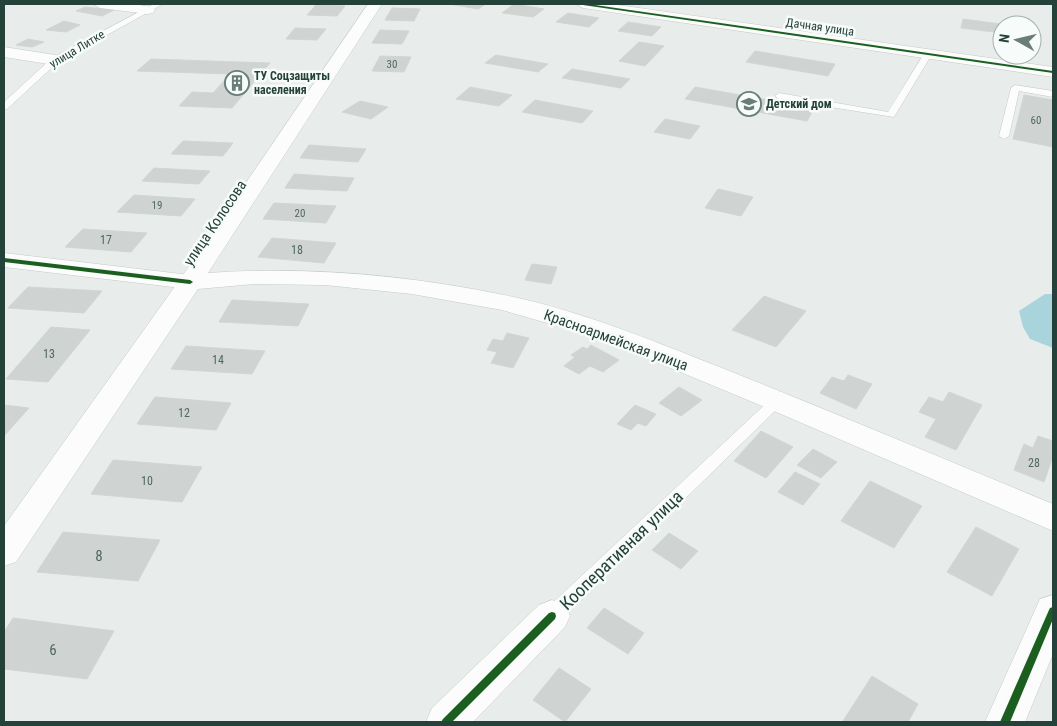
<svg xmlns="http://www.w3.org/2000/svg" width="1057" height="726" font-family="'Roboto Condensed',sans-serif">
<style>
.water{fill:#a9d4db}
.building{fill:#cfd4d2;stroke:#d1d6d4}
.lines{fill:none;stroke-linecap:round;stroke-linejoin:round}
.service-casing{stroke:#c5cac8;stroke-width:1}
.minor-casing{stroke:#c5cac8;stroke-width:1}
.tertiary-casing{stroke:#c5cac8;stroke-width:1}
.secondary-casing{stroke:#c3cbc8;stroke-width:1}
.service{fill:#fcfcfc;fill-rule:evenodd}
.minor{fill:#fcfcfc;fill-rule:evenodd}
.tertiary{fill:#fcfcfc;fill-rule:evenodd}
.secondary{fill:#fcfcfc;fill-rule:evenodd}
.cycleway-casing{stroke:#f7fbf9;stroke-width:3}
.cycleway{fill:#1b5e20;fill-rule:evenodd}
.labels{text-anchor:middle;dominant-baseline:central;stroke-width:5;stroke-linejoin:round;paint-order:stroke}
.far-number-label{font-size:11px;fill:#506761}
.far-street-label{font-size:12px;fill:#24423a;stroke:#f7fbf9}
.far-poi-label{font-size:12px;font-weight:bold;fill:#24423a;stroke:#f7fbf9;text-anchor:start}
.number-label{font-size:12px;fill:#506761}
.street-label{font-size:15px;fill:#24423a;stroke:#f7fbf9}
.near-number-label{font-size:15px;fill:#506761}
.near-street-label{font-size:18px;fill:#24423a;stroke:#f7fbf9}
</style>
<rect width="100%" height="100%" fill="#e8edeb"/>
<path class="water" d="M 1045,294 L 1053,294 L 1053,348 L 1030,339 L 1023,327 L 1019,311 Z"/>
<g class="building">
<path d="M 449,4 L 486,4 L 478,9 Z"/>
<path d="M 514,4 L 544,9 L 533,17 L 502,13 Z"/>
<path d="M 316,5 L 345,6 L 337,16 L 307,15 Z"/>
<path d="M 85,7 L 114,10 L 102,16 L 76,11 Z"/>
<path d="M 392,8 L 420,9 L 414,21 L 385,20 Z"/>
<path d="M 568,13 L 599,18 L 589,27 L 556,22 Z"/>
<path d="M 963,19 L 1008,25 L 1002,25 L 1002,33 L 961,28 Z"/>
<path d="M 64,21 L 80,25 L 66,32 L 46,30 Z"/>
<path d="M 628,22 L 661,27 L 652,36 L 618,31 Z"/>
<path d="M 295,28 L 326,29 L 317,40 L 286,39 Z"/>
<path d="M 380,30 L 409,31 L 402,44 L 372,43 Z"/>
<path d="M 28,39 L 44,42 L 32,47 L 16,45 Z"/>
<path d="M 639,42 L 664,46 L 645,66 L 619,61 Z"/>
<path d="M 755,51 L 835,64 L 828,76 L 746,62 Z"/>
<path d="M 496,55 L 548,64 L 538,72 L 485,63 Z"/>
<path d="M 380,56 L 411,57 L 404,72 L 372,71 Z"/>
<path d="M 151,59 L 270,63 L 232,108 L 179,106 L 192,92 L 213,93 L 230,74 L 137,71 Z"/>
<path d="M 572,69 L 630,79 L 621,88 L 562,78 Z"/>
<path d="M 470,87 L 512,95 L 499,106 L 456,99 Z"/>
<path d="M 695,87 L 814,108 L 807,121 L 685,99 Z"/>
<path d="M 1024,95 L 1053,100 L 1053,147 L 1013,139 Z"/>
<path d="M 535,100 L 593,111 L 582,123 L 522,112 Z"/>
<path d="M 360,101 L 388,107 L 371,119 L 342,112 Z"/>
<path d="M 665,119 L 700,126 L 690,139 L 654,132 Z"/>
<path d="M 183,141 L 233,143 L 223,156 L 171,154 Z"/>
<path d="M 309,145 L 366,149 L 358,162 L 300,158 Z"/>
<path d="M 154,168 L 210,171 L 199,184 L 142,181 Z"/>
<path d="M 294,174 L 354,178 L 347,191 L 285,188 Z"/>
<path d="M 718,189 L 753,197 L 741,216 L 705,208 Z"/>
<path d="M 134,195 L 195,199 L 181,216 L 117,212 Z"/>
<path d="M 274,203 L 336,206 L 326,223 L 263,219 Z"/>
<path d="M 83,229 L 147,233 L 131,252 L 65,247 Z"/>
<path d="M 272,238 L 336,243 L 324,263 L 258,257 Z"/>
<path d="M 532,264 L 557,267 L 551,284 L 525,280 Z"/>
<path d="M 28,287 L 102,291 L 84,313 L 8,308 Z"/>
<path d="M 764,296 L 806,311 L 776,347 L 732,330 Z"/>
<path d="M 232,300 L 309,304 L 298,326 L 219,322 Z"/>
<path d="M 51,327 L 90,330 L 48,382 L 6,379 Z"/>
<path d="M 507,333 L 529,338 L 513,368 L 491,363 L 497,352 L 487,350 L 493,339 L 503,341 Z"/>
<path d="M 591,345 L 619,360 L 603,372 L 590,366 L 579,374 L 564,366 L 575,357 L 571,355 L 583,347 L 587,349 Z"/>
<path d="M 186,346 L 265,351 L 252,374 L 171,369 Z"/>
<path d="M 848,375 L 872,384 L 856,409 L 820,393 L 832,377 L 844,381 Z"/>
<path d="M 679,387 L 702,400 L 681,416 L 659,403 Z"/>
<path d="M 949,392 L 982,405 L 956,450 L 925,437 L 936,419 L 919,412 L 929,397 L 943,402 Z"/>
<path d="M 155,397 L 231,403 L 216,430 L 137,424 Z"/>
<path d="M 4,405 L 29,408 L 4,436 Z"/>
<path d="M 635,405 L 656,414 L 646,426 L 638,423 L 631,430 L 617,424 Z"/>
<path d="M 761,431 L 793,447 L 766,478 L 734,461 Z"/>
<path d="M 1038,436 L 1053,441 L 1053,456 L 1044,482 L 1014,470 L 1024,444 L 1033,448 Z"/>
<path d="M 813,449 L 837,462 L 821,478 L 797,465 Z"/>
<path d="M 113,460 L 202,467 L 182,502 L 91,494 Z"/>
<path d="M 795,472 L 820,484 L 803,505 L 778,492 Z"/>
<path d="M 870,481 L 922,506 L 894,548 L 841,521 Z"/>
<path d="M 976,527 L 1019,549 L 992,596 L 947,572 Z"/>
<path d="M 63,532 L 160,540 L 138,581 L 37,572 Z"/>
<path d="M 669,533 L 698,551 L 681,569 L 652,550 Z"/>
<path d="M 604,608 L 644,633 L 628,654 L 587,628 Z"/>
<path d="M 13,618 L 114,631 L 87,679 L 4,669 L 4,632 Z"/>
<path d="M 559,668 L 591,689 L 565,722 L 533,700 Z"/>
<path d="M 872,676 L 918,704 L 908,722 L 843,721 Z"/>
</g>
<g class="lines">
<defs>
<g id="service">
<path d="M 154,4 L 163,4 L 58,62 L 7,109 L 4,110 L 4,102 L 52,58 Z"/>
<path d="M 925,52 L 932,54 L 894,117 L 779,99 L 775,96 L 779,93 L 888,112 Z"/>
<path d="M 1015,85 L 1053,91 L 1053,97 L 1019,91 L 1009,136 L 1004,139 L 999,136 L 1011,88 Z"/>
<path d="M 777,396 L 782,398 L 784,401 L 782,404 L 559,622 L 552,624 L 545,622 L 543,616 L 545,610 L 772,398 Z"/>
</g>
<g id="minor">
<path d="M 93,4 L 132,4 L 153,7 L 155,10 L 153,13 L 148,14 L 100,8 Z"/>
<path d="M 4,47 L 55,55 L 61,57 L 63,60 L 61,63 L 55,65 L 4,57 Z"/>
<path d="M 4,253 L 190,275 L 199,277 L 202,282 L 199,287 L 190,289 L 4,267 Z"/>
<path d="M 1053,595 L 1053,654 L 1025,722 L 985,722 L 1040,599 Z"/>
<path d="M 552,600 L 565,605 L 570,616 L 565,627 L 473,722 L 426,722 L 432,708 L 539,605 Z"/>
</g>
<path id="tertiary" d="M 576,4 L 611,4 L 1053,67 L 1053,77 L 583,8 Z"/>
<path id="secondary" d="M 368,4 L 382,4 L 208,273 C 307,266 407,275 504,295 C 583,311 658,343 732,372 C 840,415 946,460 1053,504 L 1053,531 L 767,408 L 661,364 L 568,329 L 502,310 L 412,294 L 325,285 L 254,284 L 198,289 L 16,562 L 4,566 L 4,526 L 181,278 Z"/>
</defs>
<use href="#service" class="service-casing"/>
<use href="#minor" class="minor-casing"/>
<use href="#tertiary" class="tertiary-casing"/>
<use href="#secondary" class="secondary-casing"/>
<use href="#service" class="service"/>
<use href="#minor" class="minor"/>
<use href="#tertiary" class="tertiary"/>
<use href="#secondary" class="secondary"/>
<defs>
<g id="cycleway">
<path d="M 582,4 L 588,4 L 1053,71 L 1053,73 L 583,5 Z"/>
<path d="M 4,258 L 190,280 L 193,282 L 190,284 L 4,262 Z"/>
<path d="M 1053,607 L 1053,619 L 1010,722 L 1000,722 L 1049,610 L 1050,608 Z"/>
<path d="M 552,612 L 555,613 L 556,616 L 555,619 L 452,722 L 441,722 L 443,719 L 549,613 Z"/>
</g>
</defs>
<use href="#cycleway" class="cycleway-casing"/>
<use href="#cycleway" class="cycleway"/>
</g>
<defs>
<symbol id="building-ring" viewBox="-11 -11 22 22"><circle r="9.5" fill="#f7fbf9" stroke="#697e78" stroke-width="1.5"/><path d="M-4-6H4V6H1V3H-1V6H-4ZM-2.5-4.3h1.7v1.8h-1.7ZM.8-4.3h1.7v1.8H.8ZM-2.5-1h1.7V.8h-1.7ZM.8-1h1.7V.8H.8Z" fill="#697e78"/></symbol>
<symbol id="school-ring" viewBox="-11 -11 22 22"><circle r="9.5" fill="#f7fbf9" stroke="#697e78" stroke-width="1.5"/><path d="M0-5L7-2L0 1L-7-2ZM-4 1L0 2.5L4 1V4Q0 6-4 4Z" fill="#697e78"/></symbol>
</defs>
<g fill-rule="evenodd">
<use href="#building-ring" x="223" y="69" width="28" height="28"/>
<use href="#school-ring" x="735" y="90" width="28" height="28"/>
</g>
<g class="labels">
<g class="far-number-label">
<text x="392" y="64">30</text>
<text x="1036" y="120">60</text>
<text x="157" y="205">19</text>
<text x="300" y="213">20</text>
</g>
<g class="far-street-label">
<text transform="translate(820 27) rotate(8)">Дачная улица</text>
<text transform="translate(77 49) rotate(-31)">улица Литке</text>
</g>
<g class="far-poi-label">
<text x="254" y="76">ТУ Соцзащиты<tspan x="254" dy="14">населения</tspan></text>
<text x="766" y="104">Детский дом</text>
</g>
<g class="number-label">
<text x="106" y="240">17</text>
<text x="297" y="250">18</text>
<text x="49" y="354">13</text>
<text x="218" y="360">14</text>
<text x="184" y="413">12</text>
<text x="1034" y="463">28</text>
<text x="147" y="481">10</text>
</g>
<g class="street-label">
<text transform="translate(215 223) rotate(-56)">улица Колосова</text>
<text transform="translate(616 340) rotate(20)">Красноармейская улица</text>
</g>
<g class="near-number-label">
<text x="99" y="556">8</text>
<text x="53" y="650">6</text>
</g>
<g class="near-street-label">
<text transform="translate(621 550) rotate(-44)">Кооперативная улица</text>
</g>
</g>
<rect width="1057" height="726" fill="none" stroke="#24423a" stroke-width="10"/>
<g transform="translate(1017 40) rotate(278)"><circle r="24" fill="#f7fbf9" stroke="#a3b1ad"/>
<path d="M0-4L9 19L0 12L-9 19Z" fill="#697e78"/>
<text y="-8" font-size="14" font-weight="bold" text-anchor="middle" fill="#24423a">N</text>
</g>
</svg>
